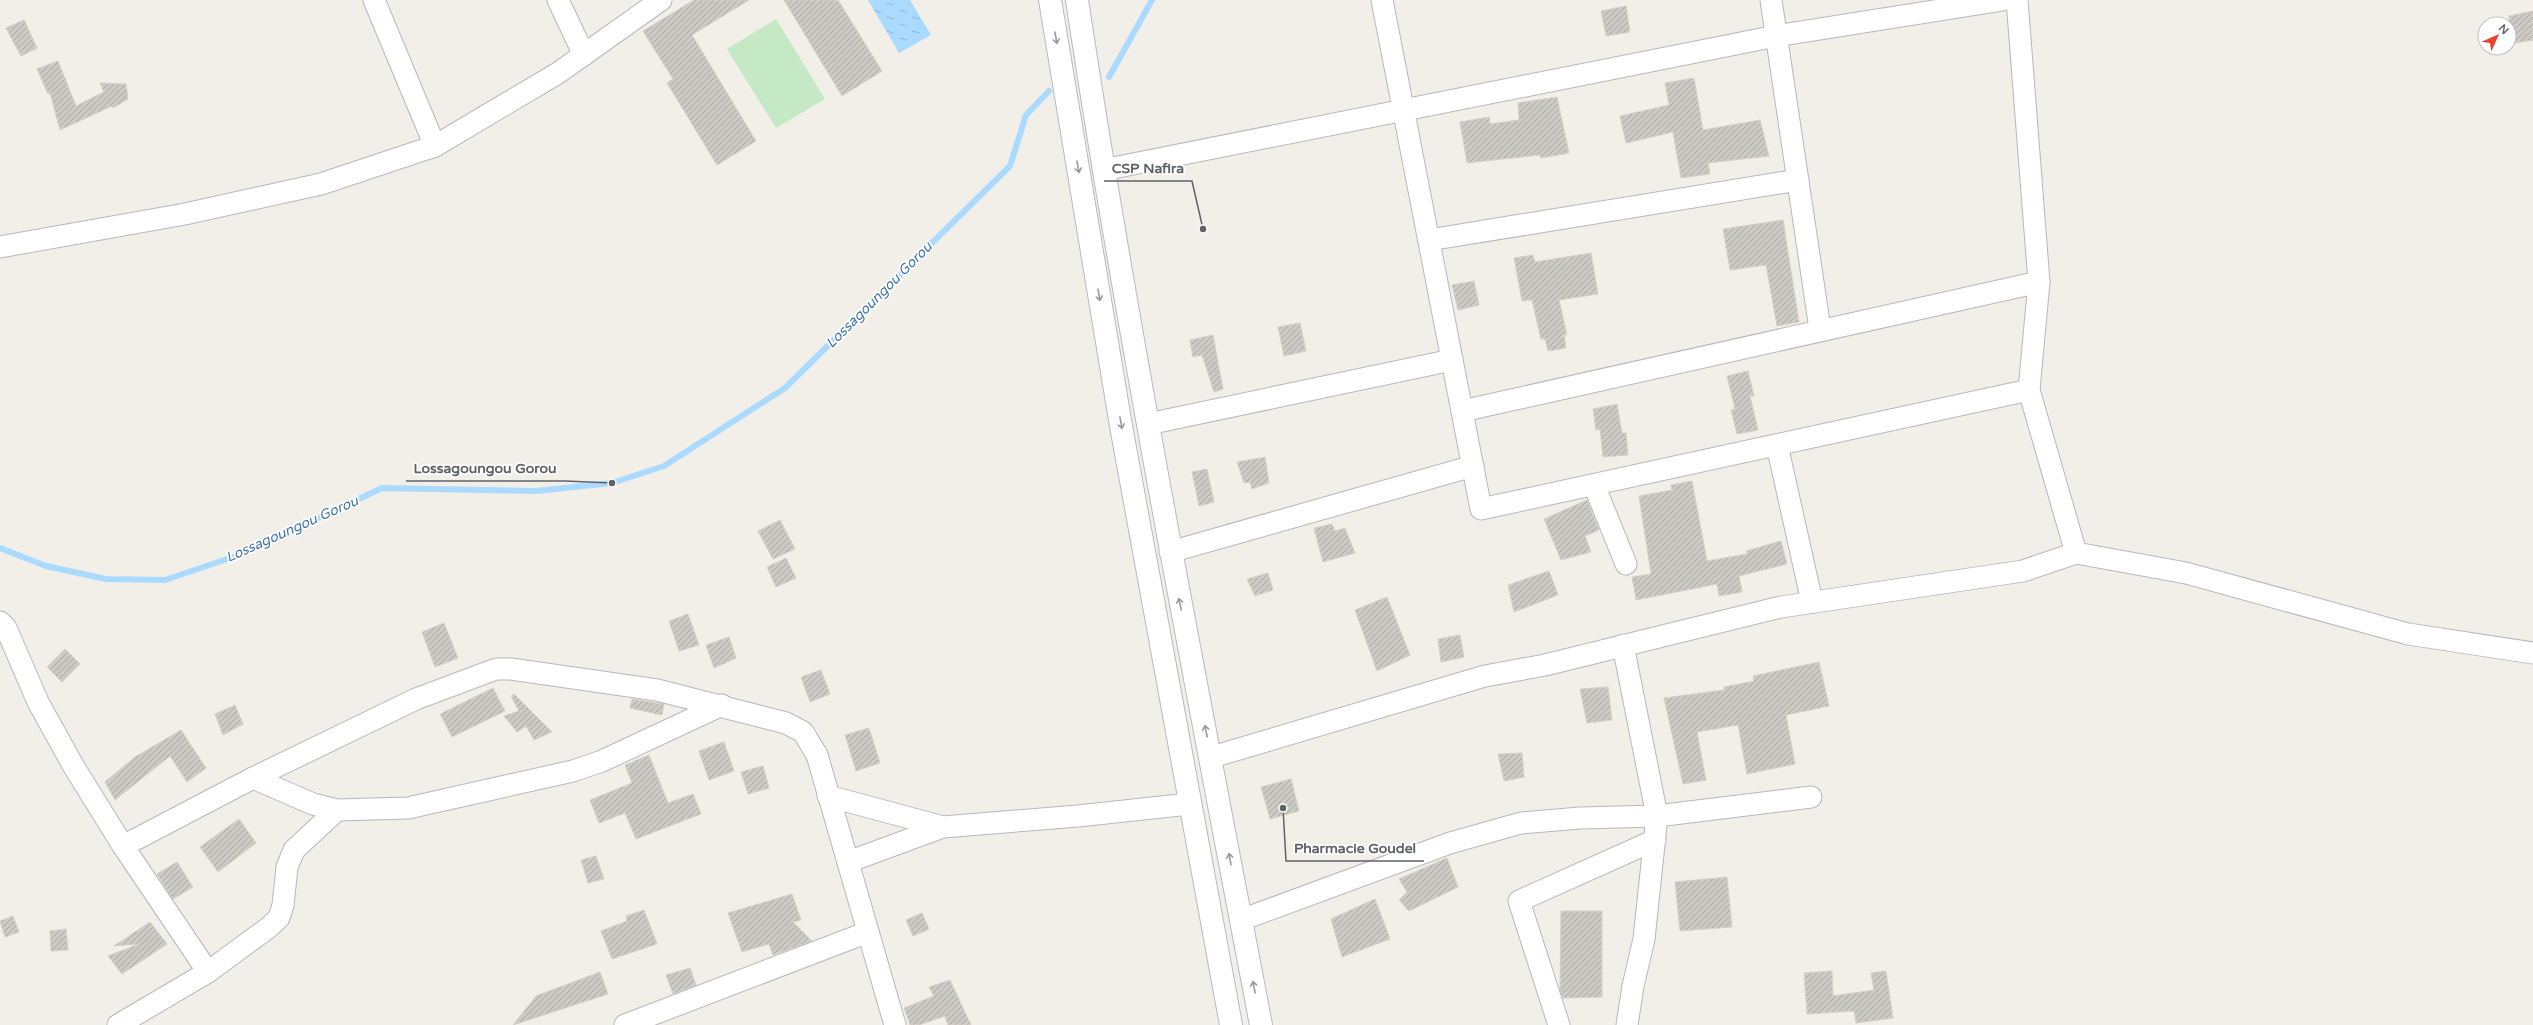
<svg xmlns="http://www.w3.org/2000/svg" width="2533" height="1025" font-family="'Varela Round',sans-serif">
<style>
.grass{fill:#c5e8c5}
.water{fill:url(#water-ripples)}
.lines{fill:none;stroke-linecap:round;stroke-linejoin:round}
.stream{stroke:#aadaff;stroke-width:6}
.building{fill:url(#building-hatch);stroke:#d6d1c6}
.minor-casing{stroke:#b5b8bc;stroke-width:23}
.secondary-casing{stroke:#b6babf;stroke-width:24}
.minor{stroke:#fff;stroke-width:21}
.secondary{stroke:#fff;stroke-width:22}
.oneway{stroke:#979a9d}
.labels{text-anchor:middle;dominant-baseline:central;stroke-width:3.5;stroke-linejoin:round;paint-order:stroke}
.water-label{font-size:14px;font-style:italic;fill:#4174aa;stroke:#fff}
.leader{fill:none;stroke:#5f6368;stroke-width:1.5}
.callout-dot{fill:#5f6368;stroke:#fff;stroke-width:1.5}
.callout-label{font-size:14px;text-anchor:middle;font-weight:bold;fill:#5f6368;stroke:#fff;stroke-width:3.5;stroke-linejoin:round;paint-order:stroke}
</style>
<defs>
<pattern id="water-ripples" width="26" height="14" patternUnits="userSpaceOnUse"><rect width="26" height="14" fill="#aadaff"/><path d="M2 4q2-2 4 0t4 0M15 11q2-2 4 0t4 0" fill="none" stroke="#8eb4d2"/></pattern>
<pattern id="building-hatch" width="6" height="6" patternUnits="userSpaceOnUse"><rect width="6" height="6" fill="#cccac5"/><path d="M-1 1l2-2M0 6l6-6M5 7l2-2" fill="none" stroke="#a9a8a4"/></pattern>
</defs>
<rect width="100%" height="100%" fill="#f1efe8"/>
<path class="grass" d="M 776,19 L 825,99 L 776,128 L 727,49 Z"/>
<path class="water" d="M 868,0 L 910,0 L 931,35 L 899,53 Z"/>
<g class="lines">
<g class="stream">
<path d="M 1109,77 L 1152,0"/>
<path d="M 0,548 L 46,566 L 106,579 L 165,580 L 239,555 L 382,488 L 536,491 L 612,483 L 664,466 L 785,388 L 1010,166 L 1026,115 L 1049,91"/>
</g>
</g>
<g class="building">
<path d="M 694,0 L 749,0 L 692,35 L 756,141 L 717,165 L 667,83 L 673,79 L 643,31 Z"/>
<path d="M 784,0 L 838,0 L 882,71 L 842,96 Z"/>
<path d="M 1626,6 L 1630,32 L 1606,36 L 1601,11 Z"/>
<path d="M 2533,11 L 2533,40 L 2509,44 L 2509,16 Z"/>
<path d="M 24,20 L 37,48 L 21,56 L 6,28 Z"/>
<path d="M 58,61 L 76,106 L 104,92 L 100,83 L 126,84 L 128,99 L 113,108 L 112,106 L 60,130 L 50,93 L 48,94 L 37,69 Z"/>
<path d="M 1694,78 L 1703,130 L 1760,120 L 1769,156 L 1708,163 L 1710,174 L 1681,178 L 1673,132 L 1626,143 L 1620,116 L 1669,105 L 1665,83 Z"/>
<path d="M 1557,97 L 1569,153 L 1541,158 L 1540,155 L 1467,163 L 1460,122 L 1489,117 L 1490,124 L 1519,120 L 1518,103 Z"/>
<path d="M 1783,220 L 1799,322 L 1777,326 L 1766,265 L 1730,270 L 1723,229 Z"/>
<path d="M 1591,253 L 1598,294 L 1559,300 L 1567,335 L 1564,335 L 1566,348 L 1548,351 L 1545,339 L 1541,339 L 1532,300 L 1522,301 L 1514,258 L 1533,255 L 1535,262 Z"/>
<path d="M 1474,281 L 1479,305 L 1458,310 L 1452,285 Z"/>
<path d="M 1300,323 L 1306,351 L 1284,356 L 1278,327 Z"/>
<path d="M 1213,335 L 1223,389 L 1214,392 L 1202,355 L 1193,357 L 1190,340 Z"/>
<path d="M 1748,371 L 1754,396 L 1750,396 L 1758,430 L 1737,434 L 1731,410 L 1735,409 L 1727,376 Z"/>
<path d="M 1617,404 L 1622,433 L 1626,433 L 1628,455 L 1603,457 L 1600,429 L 1596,430 L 1593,409 Z"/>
<path d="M 1265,457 L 1269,483 L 1252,489 L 1250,482 L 1244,483 L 1237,462 Z"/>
<path d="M 1207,469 L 1214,502 L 1199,506 L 1192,472 Z"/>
<path d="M 1692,481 L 1707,561 L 1747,554 L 1746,551 L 1781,541 L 1787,564 L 1739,576 L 1742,592 L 1719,596 L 1717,584 L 1636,600 L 1632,577 L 1651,574 L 1639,496 L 1672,490 L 1671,485 Z"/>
<path d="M 1587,500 L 1599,530 L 1585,536 L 1591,552 L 1561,560 L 1544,519 Z"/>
<path d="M 780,520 L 795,549 L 773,559 L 758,531 Z"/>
<path d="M 1332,524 L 1335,531 L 1345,528 L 1355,553 L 1323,562 L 1314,528 Z"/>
<path d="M 786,558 L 796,578 L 776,587 L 767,567 Z"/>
<path d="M 1549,571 L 1558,595 L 1514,612 L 1508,585 Z"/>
<path d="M 1268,573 L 1273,590 L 1255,596 L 1247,579 Z"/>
<path d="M 1387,597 L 1410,655 L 1377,671 L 1355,610 Z"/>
<path d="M 688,614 L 699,645 L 679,651 L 669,621 Z"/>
<path d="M 444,623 L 458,658 L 435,667 L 422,632 Z"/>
<path d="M 1460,635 L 1464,657 L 1441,662 L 1438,639 Z"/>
<path d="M 729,637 L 736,658 L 714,668 L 706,645 Z"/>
<path d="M 65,649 L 80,664 L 62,682 L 47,667 Z"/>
<path d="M 1819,662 L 1829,706 L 1786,715 L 1795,764 L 1747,774 L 1738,725 L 1697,732 L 1706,780 L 1683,784 L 1664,698 L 1724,690 L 1724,687 L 1754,681 L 1753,676 Z"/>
<path d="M 821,670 L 830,694 L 810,702 L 801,677 Z"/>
<path d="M 1608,687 L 1612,720 L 1587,723 L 1580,689 Z"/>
<path d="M 493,688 L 505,711 L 452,737 L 440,714 Z"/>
<path d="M 514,694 L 552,732 L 534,740 L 526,726 L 517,732 L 504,716 L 519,711 L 511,696 Z"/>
<path d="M 632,699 L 664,704 L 662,715 L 630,708 Z"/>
<path d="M 235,705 L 243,724 L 223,735 L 215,714 Z"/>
<path d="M 869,728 L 880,763 L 856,771 L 845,735 Z"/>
<path d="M 181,730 L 206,768 L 187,782 L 170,756 L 115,800 L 105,782 L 135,757 Z"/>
<path d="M 724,742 L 734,771 L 709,780 L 699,751 Z"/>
<path d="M 1522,753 L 1524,777 L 1504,781 L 1498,754 Z"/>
<path d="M 649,755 L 668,803 L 693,794 L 701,814 L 636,839 L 625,813 L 599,823 L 590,800 L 632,783 L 625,765 Z"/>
<path d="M 763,766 L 769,788 L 748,794 L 741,772 Z"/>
<path d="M 1291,779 L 1299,811 L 1270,819 L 1261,787 Z"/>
<path d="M 239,819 L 256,843 L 218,872 L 200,847 Z"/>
<path d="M 596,856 L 604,879 L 588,883 L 581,860 Z"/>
<path d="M 1447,858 L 1458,887 L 1409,911 L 1399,900 L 1407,892 L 1399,879 Z"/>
<path d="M 177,862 L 193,887 L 173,899 L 157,874 Z"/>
<path d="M 1727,877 L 1732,927 L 1680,931 L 1675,882 Z"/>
<path d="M 792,894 L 801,920 L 793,922 L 812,941 L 773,955 L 769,944 L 742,952 L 728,913 Z"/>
<path d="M 1375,899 L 1390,939 L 1342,957 L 1331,919 Z"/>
<path d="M 644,910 L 657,944 L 612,959 L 601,931 L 627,921 L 626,916 Z"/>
<path d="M 1561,911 L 1602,911 L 1602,997 L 1563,998 L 1560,990 Z"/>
<path d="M 922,913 L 929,929 L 913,936 L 906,920 Z"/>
<path d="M 13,916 L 19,932 L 5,937 L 0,921 Z"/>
<path d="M 150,922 L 167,944 L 122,974 L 108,956 L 139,944 L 114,946 Z"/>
<path d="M 66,929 L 68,950 L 51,951 L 50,931 Z"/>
<path d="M 690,968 L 696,985 L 673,994 L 666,975 Z"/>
<path d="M 1832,971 L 1833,996 L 1874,990 L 1871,973 L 1886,971 L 1893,1018 L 1856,1023 L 1854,1011 L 1807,1014 L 1804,973 Z"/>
<path d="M 600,972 L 608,994 L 513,1025 L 536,996 Z"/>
<path d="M 950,980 L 971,1025 L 948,1025 L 945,1016 L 919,1025 L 910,1025 L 904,1008 L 934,996 L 929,987 Z"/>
</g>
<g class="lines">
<defs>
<g id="minor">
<path d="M 374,0 L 435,146"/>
<path d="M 558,0 L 584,55"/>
<path d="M 1382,0 L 1481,509 L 2029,390"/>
<path d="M 1771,0 L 1820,329"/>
<path d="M 2017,0 L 2039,282 L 2029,390 L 2076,553"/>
<path d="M 1103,170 L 1776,36 L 2003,0"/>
<path d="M 1429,240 L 1798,180"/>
<path d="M 0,247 L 185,214 L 321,184 L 435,146 L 558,73 L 661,0"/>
<path d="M 1462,411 L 2039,282"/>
<path d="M 1148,424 L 1452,360"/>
<path d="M 1777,445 L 1812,602"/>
<path d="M 1594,485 L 1626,564"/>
<path d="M 1170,552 L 1473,466"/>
<path d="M 0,622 L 6,628 L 38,702 L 74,767 L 123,846 L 253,778 L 416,699 L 496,669 L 511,669 L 657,690 L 786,723 L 803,732 L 817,755 L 895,1025"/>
<path d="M 1623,645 L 1657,816 L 1644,939 L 1633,986 L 1627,1025"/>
<path d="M 1212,757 L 1485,676 L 1545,665 L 1781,607 L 2023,571 L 2076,553 L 2186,573 L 2408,634 L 2533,653"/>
<path d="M 253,778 L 313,804 L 337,810 L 408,808 L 573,771 L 602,761 L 722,705"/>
<path d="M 828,796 L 943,827 L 1078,816 L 1189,804"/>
<path d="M 123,846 L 208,972"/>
<path d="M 848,862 L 943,827"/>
<path d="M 1241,920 L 1450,843 L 1521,823 L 1580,818 L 1657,816 L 1811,797"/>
<path d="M 118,1025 L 208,972 L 268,928 L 279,918 L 283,905 L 287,867 L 294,850 L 337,810"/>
<path d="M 625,1025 L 868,932"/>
<path d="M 1559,1025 L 1519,901 L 1655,840"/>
</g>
<g id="secondary">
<path d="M 1050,0 L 1121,426 L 1231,1025"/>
<path d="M 1077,0 C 1129,343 1196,684 1261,1025"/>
</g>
</defs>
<use href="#minor" class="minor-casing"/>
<use href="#secondary" class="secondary-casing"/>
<use href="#minor" class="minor"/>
<use href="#secondary" class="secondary"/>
</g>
<defs><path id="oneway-shaft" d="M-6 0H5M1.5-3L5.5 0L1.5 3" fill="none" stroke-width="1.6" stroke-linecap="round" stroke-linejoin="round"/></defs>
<g class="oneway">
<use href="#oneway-shaft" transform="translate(1056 38) rotate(80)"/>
<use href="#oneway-shaft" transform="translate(1078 167) rotate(80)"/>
<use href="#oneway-shaft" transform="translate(1099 295) rotate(80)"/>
<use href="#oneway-shaft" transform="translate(1121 423) rotate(80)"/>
<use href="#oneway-shaft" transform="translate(1180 604) rotate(-102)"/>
<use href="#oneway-shaft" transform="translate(1206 731) rotate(-102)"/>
<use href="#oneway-shaft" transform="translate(1230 859) rotate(-100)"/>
<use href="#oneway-shaft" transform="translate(1254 987) rotate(-101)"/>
</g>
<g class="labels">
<g class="water-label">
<text transform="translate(879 295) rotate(-45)">Lossagoungou Gorou</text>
<text transform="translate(292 529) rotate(-24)">Lossagoungou Gorou</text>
</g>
</g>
<path class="leader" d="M1203 229L1192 181H1104M612 483L565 481H406M1283 808L1286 861H1424"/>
<g class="callout-dot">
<circle cx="1203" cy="229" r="4"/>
<circle cx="612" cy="483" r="4"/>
<circle cx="1283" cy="808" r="4"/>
</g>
<g class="callout-label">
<text x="1148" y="173">CSP Nafira</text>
<text x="485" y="473">Lossagoungou Gorou</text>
<text x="1355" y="853">Pharmacie Goudel</text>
</g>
<g transform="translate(2497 36) rotate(45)"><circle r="19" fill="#ffffff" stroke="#bfc1c3"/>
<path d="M0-3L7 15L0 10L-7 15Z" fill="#ea4335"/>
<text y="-6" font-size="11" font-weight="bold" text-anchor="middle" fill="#5f6368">N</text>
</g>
</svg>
